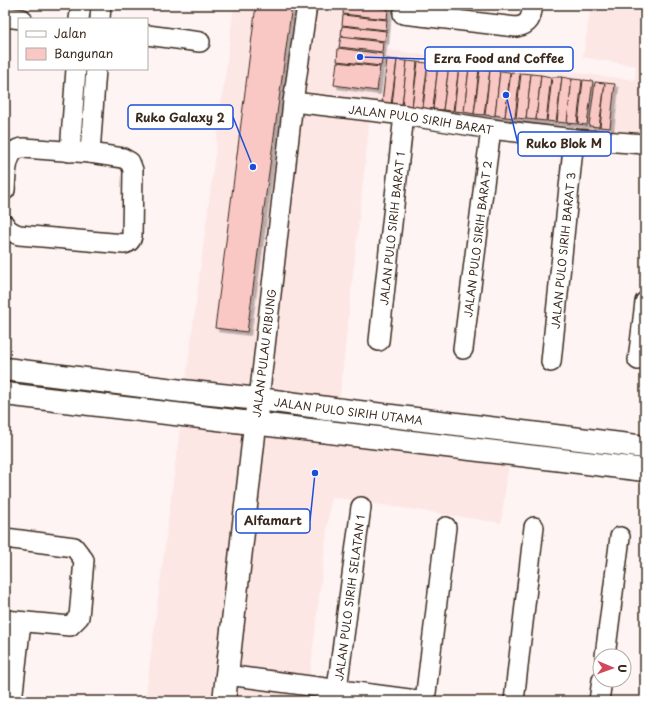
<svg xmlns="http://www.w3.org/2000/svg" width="650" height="706" font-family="'Playpen Sans',sans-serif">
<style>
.built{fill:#fce7e5}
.building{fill:#f9c8c5;stroke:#3b2a1e;filter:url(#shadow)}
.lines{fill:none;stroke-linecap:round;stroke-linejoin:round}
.minor-casing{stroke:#3b2a1e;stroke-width:22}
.major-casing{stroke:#3b2a1e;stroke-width:25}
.minor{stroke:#fff;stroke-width:19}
.major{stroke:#fff;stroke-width:22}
.labels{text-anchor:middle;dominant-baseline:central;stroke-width:3.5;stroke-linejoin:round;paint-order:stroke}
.street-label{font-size:11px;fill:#3b2a1e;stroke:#fff}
.leader{fill:none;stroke:#1d4ed8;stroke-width:1.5}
.callout-dot{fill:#1d4ed8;stroke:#fff;stroke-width:1.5}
.callout{fill:#fff;stroke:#1d4ed8;stroke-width:1.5}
.callout-label{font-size:12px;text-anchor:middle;font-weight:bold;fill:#3b2a1e}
</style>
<defs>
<filter id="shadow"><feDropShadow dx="3.5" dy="3.5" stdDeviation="0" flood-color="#0004"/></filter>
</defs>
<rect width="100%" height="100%" fill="#fef4f3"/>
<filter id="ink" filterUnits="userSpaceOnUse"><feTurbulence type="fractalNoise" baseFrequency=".025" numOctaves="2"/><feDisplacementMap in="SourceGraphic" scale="8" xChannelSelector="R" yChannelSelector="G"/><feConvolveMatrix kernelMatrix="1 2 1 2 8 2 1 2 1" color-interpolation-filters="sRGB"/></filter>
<g filter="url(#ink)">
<path class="built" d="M 234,5 L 393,5 L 388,50 L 635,80 L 636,66 L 583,57 L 591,5 L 645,5 L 645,144 L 370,118 L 339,404 L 513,431 L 501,523 L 331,497 L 308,691 L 323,693 L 322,701 L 145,701 Z"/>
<g class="building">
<path d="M 256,5 L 292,5 L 247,332 L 215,328 Z"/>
<path d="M 344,5 L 355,5 L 388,9 L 387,19 L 343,14 Z"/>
<path d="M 360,5 L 389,5 L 388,8 Z"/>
<path d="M 343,15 L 387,20 L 386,30 L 342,25 Z"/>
<path d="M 342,26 L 386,31 L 385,41 L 341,36 Z"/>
<path d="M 341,37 L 383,42 L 382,52 L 339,47 Z"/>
<path d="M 338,48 L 383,54 L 381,66 L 337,61 Z"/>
<path d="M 387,59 L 397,60 L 391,105 L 382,103 Z"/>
<path d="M 397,60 L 407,61 L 402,106 L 392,105 Z"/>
<path d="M 407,61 L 417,62 L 412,107 L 402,106 Z"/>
<path d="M 337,62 L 380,67 L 377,91 L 334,85 Z"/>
<path d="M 418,62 L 428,63 L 422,108 L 412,107 Z"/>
<path d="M 428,63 L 438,65 L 433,109 L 423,108 Z"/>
<path d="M 438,65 L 449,66 L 443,110 L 433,109 Z"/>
<path d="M 449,66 L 459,67 L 453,111 L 443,110 Z"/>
<path d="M 459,67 L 469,68 L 464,112 L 454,111 Z"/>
<path d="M 469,68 L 479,69 L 474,114 L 464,112 Z"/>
<path d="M 480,69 L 490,70 L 484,115 L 474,114 Z"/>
<path d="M 490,70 L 500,71 L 495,116 L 485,115 Z"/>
<path d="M 500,71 L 510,72 L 505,117 L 495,115 Z"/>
<path d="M 511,72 L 520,73 L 515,118 L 505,117 Z"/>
<path d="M 521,73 L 531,74 L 526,119 L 516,118 Z"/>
<path d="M 531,74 L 541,75 L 536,120 L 526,119 Z"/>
<path d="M 541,75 L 551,77 L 546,121 L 536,120 Z"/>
<path d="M 552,77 L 562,77 L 556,122 L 547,121 Z"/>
<path d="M 562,77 L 572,79 L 567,123 L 557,122 Z"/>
<path d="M 572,79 L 582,80 L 577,124 L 567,123 Z"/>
<path d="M 583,80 L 593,81 L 587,125 L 578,124 Z"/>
<path d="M 595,82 L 605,83 L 599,127 L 589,126 Z"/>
<path d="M 605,83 L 615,84 L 610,128 L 600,127 Z"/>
</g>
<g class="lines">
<defs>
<g id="minor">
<path d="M 403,14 L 516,27 C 530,25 531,18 533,5"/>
<path d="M 5,17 L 22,19"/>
<path d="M 79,19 L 81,5"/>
<path d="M 100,19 L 101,5"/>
<path d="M 147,35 L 200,42"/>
<path id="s1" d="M 293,102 L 404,115 L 491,129 L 574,139 L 645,144"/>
<path d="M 70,152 L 76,69"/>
<path d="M 90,153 L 96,69"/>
<path d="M 5,190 C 6,178 5,154 18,149 C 20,148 22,148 24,148 L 90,153 L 123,158 L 130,162 L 133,170 L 132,236 C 131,241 129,243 124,244 L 19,235 C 13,233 8,231 5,225"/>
<path id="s2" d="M 379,341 L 404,115"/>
<path id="s3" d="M 463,349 L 491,129"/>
<path d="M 638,360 L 645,302"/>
<path id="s4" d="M 551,362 L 574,139"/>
<path d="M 259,399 L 293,102 L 307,5"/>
<path d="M 5,538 L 74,547 L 84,560 L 79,617 L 70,626 L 5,620"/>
<path d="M 5,641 L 8,620"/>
<path d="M 605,656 L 620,537"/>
<path d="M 227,675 L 424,701"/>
<path id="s5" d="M 337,689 L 361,507"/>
<path d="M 12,701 L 21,622"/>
<path d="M 425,701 L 446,527"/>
<path d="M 514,701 L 534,527"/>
<path d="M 599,701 L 602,680"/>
</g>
<g id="major">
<path id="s6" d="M 5,369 L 182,391 L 259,399 L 334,409 L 645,447"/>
<path d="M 5,394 C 218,418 432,445 645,470"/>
<path d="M 224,701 L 257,408"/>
</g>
</defs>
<use href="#minor" class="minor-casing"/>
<use href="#major" class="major-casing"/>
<use href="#minor" class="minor"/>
<use href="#major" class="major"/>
</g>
</g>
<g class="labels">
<g class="street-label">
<text stroke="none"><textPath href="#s1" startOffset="129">JALAN PULO SIRIH BARAT</textPath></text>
<text stroke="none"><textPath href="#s2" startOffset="113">JALAN PULO SIRIH BARAT 1</textPath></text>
<text stroke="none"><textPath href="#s3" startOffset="111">JALAN PULO SIRIH BARAT 2</textPath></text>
<text stroke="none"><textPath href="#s4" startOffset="112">JALAN PULO SIRIH BARAT 3</textPath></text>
<text transform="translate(264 353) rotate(-83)">JALAN PULAU RIBUNG</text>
<text stroke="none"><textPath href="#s6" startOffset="346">JALAN PULO SIRIH UTAMA</textPath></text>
<text stroke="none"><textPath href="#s5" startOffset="92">JALAN PULO SIRIH SELATAN 1</textPath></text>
</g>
</g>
<path class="leader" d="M360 57L425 59M253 167L233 117M506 95L518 144M315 473L310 521"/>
<g class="callout-dot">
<circle cx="360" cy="57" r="4"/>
<circle cx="253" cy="167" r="4"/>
<circle cx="506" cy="95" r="4"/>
<circle cx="315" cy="473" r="4"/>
</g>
<g class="callout">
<rect x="425" y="47" width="148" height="24" rx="4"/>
<rect x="128" y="105" width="105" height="24" rx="4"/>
<rect x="518" y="132" width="93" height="24" rx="4"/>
<rect x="236" y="509" width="74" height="24" rx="4"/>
</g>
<g class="callout-label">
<text x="499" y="63">Ezra Food and Coffee</text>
<text x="180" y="122">Ruko Galaxy 2</text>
<text x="564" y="148">Ruko Blok M</text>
<text x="273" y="525">Alfamart</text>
</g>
<rect width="650" height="706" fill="none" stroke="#fff" stroke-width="20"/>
<rect x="10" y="10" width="630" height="686" fill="none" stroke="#3b2a1e" stroke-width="1.5" filter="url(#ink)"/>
<rect x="18" y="18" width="130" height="52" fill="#ffffff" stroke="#b1aaa5"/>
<rect x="26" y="31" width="20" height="6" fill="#ffffff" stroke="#b1aaa5"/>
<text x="54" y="38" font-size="12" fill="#3b2a1e">Jalan</text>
<rect x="26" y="48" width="20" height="12" fill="#f9c8c5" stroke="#b1aaa5"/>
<text x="54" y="58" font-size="12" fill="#3b2a1e">Bangunan</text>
<g transform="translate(612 668) rotate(92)"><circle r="19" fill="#ffffff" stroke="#b1aaa5"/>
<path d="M0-3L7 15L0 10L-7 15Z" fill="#d1495b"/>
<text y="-6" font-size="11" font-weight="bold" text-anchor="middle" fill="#3b2a1e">U</text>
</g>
</svg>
